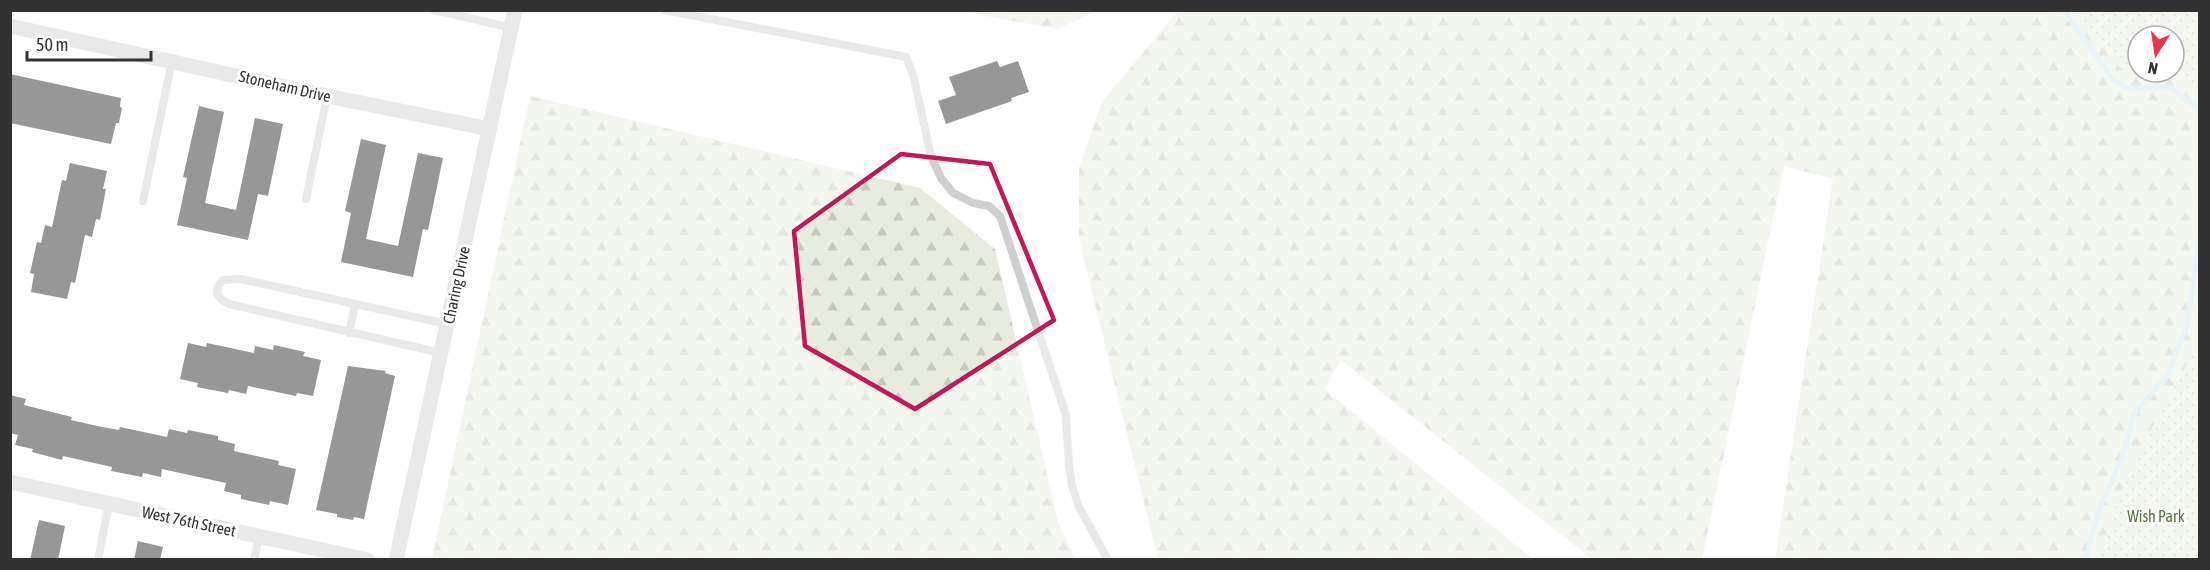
<svg xmlns="http://www.w3.org/2000/svg" width="2210" height="570" font-family="'Asap Condensed',sans-serif">
<style>
.forest{fill:url(#forest-firs);fill-rule:evenodd}
.park{fill:url(#park-dots)}
.lines{fill:none;stroke-linecap:round;stroke-linejoin:round}
.stream{stroke:#cde5ef;stroke-width:5}
.building{fill:#191919}
.service{stroke:#cfcfcf;stroke-width:8}
.minor{stroke:#cfcfcf;stroke-width:15}
.marked{fill:none;stroke:#c2185b;stroke-width:4.5;stroke-linejoin:round}
.labels{text-anchor:middle;dominant-baseline:central;stroke-width:6;stroke-linejoin:round;paint-order:stroke}
.street-label{font-size:16px;fill:#323232;stroke:#fff}
.park-label{font-size:16px;fill:#5a713d;stroke:#fff}
</style>
<defs>
<pattern id="forest-firs" width="22" height="20" patternUnits="userSpaceOnUse" patternTransform="scale(1.5)"><rect width="22" height="20" fill="#e7ecde"/><path d="M5 1l3.5 6h-7zM16 11l3.5 6h-7z" fill="#c7cbbf"/></pattern>
<pattern id="park-dots" width="8" height="8" patternUnits="userSpaceOnUse" patternTransform="scale(1.5)"><rect width="8" height="8" fill="#e7ecde"/><path d="M2 2h.1M6 6h.1" fill="none" stroke="#c7cbbf" stroke-width="1.8" stroke-linecap="round"/></pattern>
</defs>
<rect width="100%" height="100%" fill="#fff"/>
<g class="forest">
<path d="M 959,11 L 1097,11 L 1057,29 Z"/>
<path d="M 1178,11 L 2199,11 L 2199,559 L 1775,559 L 1833,179 L 1784,166 L 1702,559 L 1592,559 L 1341,360 L 1324,389 L 1533,559 L 1158,559 L 1079,239 L 1079,168 L 1102,102 ZM 2138,36 L 2174,36 L 2174,72 L 2138,72 Z"/>
<path d="M 530,96 L 920,188 L 995,249 L 1058,522 L 1075,559 L 432,559 Z"/>
</g>
<g class="park">
<path d="M 2077,11 L 2199,11 L 2199,91 L 2196,84 L 2171,72 L 2174,72 L 2174,36 L 2138,36 L 2138,72 L 2155,72 L 2125,74 Z"/>
<path d="M 2199,342 L 2199,559 L 2101,559 L 2115,506 L 2146,439 Z"/>
</g>
<g class="lines">
<g class="stream">
<path d="M 2064,10 L 2113,80 L 2130,89 L 2170,87 L 2200,110"/>
<path d="M 2085,560 L 2098,512 L 2122,458 L 2134,414 L 2167,376 L 2187,325 L 2200,232"/>
</g>
</g>
<g class="building">
<path d="M 997,61 L 1000,67 L 1018,61 L 1029,92 L 1011,98 L 1012,101 L 946,124 L 938,101 L 956,95 L 949,77 Z"/>
<path d="M 10,74 L 121,98 L 120,107 L 122,108 L 119,123 L 116,123 L 111,144 L 10,123 Z"/>
<path d="M 199,106 L 224,112 L 205,203 L 236,210 L 255,118 L 283,124 L 268,196 L 258,194 L 248,240 L 177,225 L 187,178 L 183,177 Z"/>
<path d="M 361,139 L 386,145 L 366,239 L 398,246 L 418,153 L 443,158 L 428,230 L 423,229 L 413,277 L 341,262 L 351,213 L 345,211 Z"/>
<path d="M 70,163 L 107,171 L 103,189 L 106,189 L 100,220 L 96,219 L 92,237 L 85,235 L 75,283 L 71,282 L 67,299 L 31,292 L 34,274 L 30,273 L 37,242 L 41,243 L 45,225 L 52,227 L 62,180 L 66,181 Z"/>
<path d="M 188,343 L 206,347 L 207,343 L 254,353 L 255,346 L 273,350 L 274,345 L 305,352 L 303,356 L 321,360 L 313,396 L 297,393 L 296,396 L 248,386 L 246,394 L 229,390 L 228,393 L 197,387 L 198,383 L 180,379 Z"/>
<path d="M 348,366 L 386,371 L 385,373 L 395,376 L 364,519 L 354,517 L 353,520 L 337,517 L 337,514 L 316,510 Z"/>
<path d="M 10,395 L 26,399 L 24,405 L 72,417 L 71,420 L 102,427 L 119,430 L 120,427 L 167,437 L 169,429 L 187,433 L 188,430 L 218,436 L 218,440 L 235,444 L 234,451 L 279,461 L 278,465 L 296,469 L 288,505 L 270,501 L 269,505 L 241,499 L 241,495 L 224,491 L 226,483 L 162,469 L 161,477 L 143,473 L 142,477 L 111,471 L 112,467 L 63,456 L 62,460 L 32,452 L 33,449 L 15,445 L 18,435 L 10,433 Z"/>
<path d="M 39,520 L 65,526 L 58,560 L 30,560 Z"/>
<path d="M 138,541 L 163,547 L 160,560 L 134,560 Z"/>
</g>
<g class="lines">
<g class="service">
<path d="M 434,10 L 512,28"/>
<path d="M 665,10 L 906,57 L 913,74 L 931,156 L 941,178 L 953,193 L 973,203 L 989,206 L 1000,216 L 1066,415 L 1069,466 L 1072,486 L 1079,507 L 1108,560"/>
<path d="M 306,199 L 327,96"/>
<path d="M 143,201 L 172,61"/>
<path d="M 355,304 L 447,324"/>
<path d="M 349,333 L 355,304 L 241,279 L 223,280 L 218,286 L 217,294 L 222,300 L 229,304 L 441,353"/>
<path d="M 98,560 L 109,503"/>
<path d="M 254,560 L 259,536"/>
</g>
<g class="minor">
<path d="M 10,26 L 327,96 L 490,129"/>
<path d="M 10,482 L 368,560"/>
<path d="M 396,560 L 515,10"/>
</g>
</g>
<path d="M0 0H2210V570H0ZM 901,154 L 990,164 L 1054,320 L 915,409 L 805,346 L 794,231 Z" fill="#fff" fill-opacity=".55" fill-rule="evenodd"/>
<path class="marked" d="M 901,154 L 990,164 L 1054,320 L 915,409 L 805,346 L 794,231 Z"/>
<g class="labels">
<g class="street-label">
<text transform="translate(285 86) rotate(13)">Stoneham Drive</text>
<text transform="translate(456 285) rotate(-78)">Charing Drive</text>
<text transform="translate(189 521) rotate(12)">West 76th Street</text>
</g>
<g class="park-label">
<text x="2156" y="516">Wish Park</text>
</g>
</g>
<rect width="2210" height="570" fill="none" stroke="#323232" stroke-width="24"/>
<g transform="translate(2156 54) rotate(192)"><circle r="28" fill="#ffffff" stroke="#adadad" stroke-width="1.5"/>
<path d="M0-4.5L10 22L0 15L-10 22Z" fill="#ec3251"/>
<text y="-9" font-size="16" font-weight="bold" text-anchor="middle" fill="#323232">N</text>
</g>
<path d="M27 51v9h124v-9" fill="none" stroke="#323232" stroke-width="3"/>
<text x="36" y="51" font-size="18" fill="#323232" stroke="#ffffff" stroke-width="4.5" paint-order="stroke">50 m</text>
</svg>
